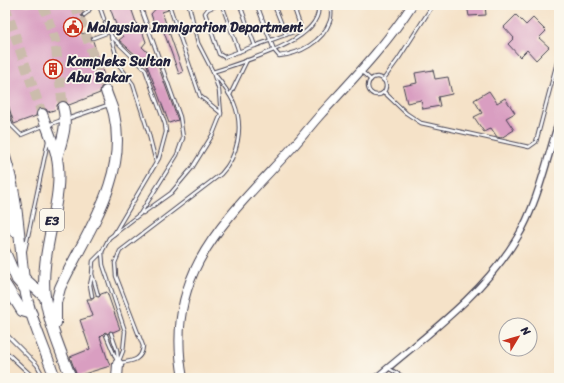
<svg xmlns="http://www.w3.org/2000/svg" width="564" height="383" font-family="Sriracha,sans-serif">
<style>
.building{fill:#d99ec1}
.lines{fill:none;stroke-linecap:round;stroke-linejoin:round}
.highway-tunnel{stroke:#cbbcac;stroke-width:10;stroke-dasharray:10 5;stroke-linecap:butt}
.lane-casing{stroke:#423f50;stroke-width:4.5}
.street-casing{stroke:#423f50;stroke-width:8}
.secondary-casing{stroke:#423f50;stroke-width:10}
.highway-casing{stroke:#423f50;stroke-width:12}
.lane{stroke:#fff;stroke-width:2.5}
.street{stroke:#fff;stroke-width:5.5}
.secondary{stroke:#fff;stroke-width:8}
.highway{stroke:#fff;stroke-width:10}
.labels{text-anchor:middle;dominant-baseline:central;stroke-width:3.5;stroke-linejoin:round;paint-order:stroke}
.shield{fill:#fbf7ec;stroke:#636270;stroke-width:1}
.shield-label{font-size:13px;font-weight:bold;fill:#22223b}
.poi-label{font-size:14px;font-weight:bold;fill:#22223b;stroke:#fbf7ec;text-anchor:start}
</style>
<rect width="100%" height="100%" fill="#fbf7ec"/>
<filter id="ink" filterUnits="userSpaceOnUse"><feTurbulence type="fractalNoise" baseFrequency=".025" numOctaves="2"/><feDisplacementMap in="SourceGraphic" scale="8" xChannelSelector="R" yChannelSelector="G"/><feConvolveMatrix kernelMatrix="1 2 1 2 8 2 1 2 1" color-interpolation-filters="sRGB"/></filter>
<filter id="wash" filterUnits="userSpaceOnUse"><feTurbulence type="fractalNoise" baseFrequency=".012" numOctaves="4" result="noise"/><feDisplacementMap in="SourceGraphic" scale="16" xChannelSelector="R" yChannelSelector="G"/><feGaussianBlur stdDeviation="0.9" result="paint"/><feColorMatrix in="noise" values="0 0 0 0 0 0 0 0 0 0 0 0 0 0 0 0 0 1.4 0 .05"/><feComposite in="paint" operator="in"/></filter>
<g filter="url(#wash)">
<rect width="100%" height="100%" fill="#f5e2c8"/>
<g id="blocks">
<g class="building">
<path d="M 5,5 L 81,5 L 83,12 L 81,16 L 85,18 L 77,21 L 82,34 L 89,32 L 91,36 L 90,39 L 93,41 L 107,85 L 101,87 L 100,93 L 69,105 L 65,101 L 61,101 L 57,105 L 57,109 L 48,112 L 46,109 L 40,108 L 37,110 L 36,116 L 14,124 L 8,104 L 5,102 Z"/>
<path d="M 109,5 L 130,5 L 138,28 L 140,25 L 146,42 L 142,47 L 156,60 L 178,120 L 169,123 L 147,65 L 119,40 L 123,37 L 118,30 Z"/>
<path d="M 159,5 L 166,5 L 168,10 L 162,12 L 183,72 L 179,74 L 161,24 L 155,26 L 151,14 Z"/>
<path d="M 467,5 L 485,5 L 486,15 L 469,16 Z"/>
<path d="M 516,15 L 526,25 L 533,18 L 546,31 L 539,38 L 549,47 L 536,60 L 527,50 L 520,57 L 508,44 L 514,38 L 504,27 Z"/>
<path d="M 433,70 L 435,79 L 448,77 L 452,94 L 438,97 L 440,106 L 423,109 L 421,100 L 407,103 L 403,86 L 417,83 L 415,73 Z"/>
<path d="M 489,91 L 497,103 L 505,98 L 515,113 L 506,118 L 514,130 L 501,138 L 497,137 L 491,128 L 484,132 L 474,117 L 482,113 L 474,100 Z"/>
<path d="M 107,292 L 120,329 L 113,332 L 110,331 L 108,334 L 105,332 L 100,337 L 110,366 L 77,376 L 70,357 L 90,349 L 80,320 L 93,316 L 87,299 L 93,299 L 95,296 L 99,297 L 101,294 Z"/>
</g>
</g>
</g>
<g filter="url(#ink)">
<use href="#blocks" fill-opacity="0" stroke="#423f50" stroke-width="1"/>
<g class="lines">
<g class="highway-tunnel">
<path d="M 43,5 L 55,40 L 63,107"/>
<path d="M 75,5 L 106,91"/>
<path d="M 5,6 L 42,114"/>
</g>
<defs>
<g id="lane">
<path d="M 99,5 L 104,19"/>
<path d="M 140,5 L 141,8"/>
<path d="M 169,5 L 200,96 L 221,113"/>
<path d="M 218,5 L 208,9 L 205,13 L 219,54 L 224,57 L 299,30 L 300,25 L 293,5"/>
<path d="M 222,5 L 239,52"/>
<path d="M 240,5 L 255,46"/>
<path d="M 257,5 L 274,50 L 279,56 C 299,54 323,42 330,21 C 332,16 331,10 331,5"/>
<path d="M 274,5 L 286,35"/>
<path d="M 84,15 L 88,12 L 92,5"/>
<path d="M 105,23 L 112,37 L 145,69 L 165,124 L 166,132 L 159,158 L 114,234"/>
<path d="M 111,37 L 119,65 L 133,84 L 148,131 L 156,162"/>
<path d="M 93,38 L 109,32"/>
<path d="M 361,71 L 371,80"/>
<circle cx="377" cy="86" r="9"/>
<path d="M 383,80 L 399,58 L 433,5"/>
<path d="M 384,92 L 406,113 L 421,123 L 529,147 L 536,142 L 559,55"/>
<path d="M 230,95 L 247,60"/>
<path d="M 5,105 L 11,125 L 21,135 L 43,126"/>
<path d="M 67,119 L 108,105"/>
<path d="M 48,125 L 62,120"/>
<path d="M 143,213 L 171,193 L 192,168 L 213,134 L 221,114 L 219,91 L 213,72 L 198,43 L 189,5"/>
<path d="M 25,250 L 48,141"/>
<path d="M 102,252 L 103,265 L 125,331 L 123,351 L 119,361"/>
<path d="M 92,276 L 90,285 L 92,296"/>
<path d="M 98,295 L 92,274 L 93,261 L 102,252 L 109,238 L 140,214 L 177,155 L 183,138 L 180,117 L 142,11"/>
<path d="M 5,333 L 37,365 L 44,378"/>
<path d="M 111,333 L 117,350 L 118,361"/>
<path d="M 106,335 L 117,361"/>
<path d="M 5,351 L 34,378"/>
<path d="M 120,363 C 133,361 142,360 143,346 L 116,276 L 115,263 L 120,251 L 221,174 C 238,156 244,127 234,103 C 229,92 221,82 213,72 C 237,63 325,41 318,5"/>
<path d="M 388,368 L 405,378"/>
</g>
<path id="street" d="M 376,378 C 425,336 483,295 517,238 C 537,206 547,158 559,121"/>
<path id="secondary" d="M 183,378 C 163,272 227,219 291,149 C 302,137 311,125 321,114 C 353,79 386,45 412,5"/>
<g id="highway">
<path d="M 42,114 C 47,128 54,143 57,158 C 65,200 39,250 45,297 C 49,324 61,352 71,378"/>
<path d="M 5,157 C 19,200 19,244 25,288 C 28,313 46,352 55,378"/>
<path d="M 57,158 C 62,139 68,126 63,107"/>
<path d="M 5,192 L 14,231"/>
<path d="M 5,252 L 17,280 L 25,289"/>
<path d="M 24,278 L 45,297"/>
<path d="M 5,284 L 22,311 L 32,314"/>
<path d="M 56,323 L 56,303 L 60,288 C 85,234 129,178 114,114 C 112,106 108,98 106,91"/>
<path d="M 117,378 L 118,364"/>
</g>
</defs>
<use href="#lane" class="lane-casing"/>
<use href="#street" class="street-casing"/>
<use href="#secondary" class="secondary-casing"/>
<use href="#highway" class="highway-casing"/>
<use href="#lane" class="lane"/>
<use href="#street" class="street"/>
<use href="#secondary" class="secondary"/>
<use href="#highway" class="highway"/>
</g>
</g>
<defs>
<symbol id="civic-ring" viewBox="-11 -11 22 22"><circle r="9.5" fill="#fbf7ec" stroke="#c8321e" stroke-width="1.5"/><path d="M-.6-6.5H3V-4.5H.6V-3L4-1V1h2V6H-6V1h2V-1L-.6-3ZM-1.2 2.5V6h2.4V2.5Z" fill="#c8321e"/></symbol>
<symbol id="building-ring" viewBox="-11 -11 22 22"><circle r="9.5" fill="#fbf7ec" stroke="#c8321e" stroke-width="1.5"/><path d="M-4-6H4V6H1V3H-1V6H-4ZM-2.5-4.3h1.7v1.8h-1.7ZM.8-4.3h1.7v1.8H.8ZM-2.5-1h1.7V.8h-1.7ZM.8-1h1.7V.8H.8Z" fill="#c8321e"/></symbol>
</defs>
<g fill-rule="evenodd">
<use href="#civic-ring" x="62" y="16" width="22" height="22"/>
<use href="#building-ring" x="42" y="58" width="22" height="22"/>
</g>
<g class="labels">
<rect class="shield" x="40" y="209" width="24" height="22" rx="3"/>
<g class="shield-label">
<text x="52" y="220">E3</text>
</g>
<g class="poi-label">
<text x="87" y="27">Malaysian Immigration Department</text>
<text x="67" y="61">Kompleks Sultan<tspan x="67" dy="16">Abu Bakar</tspan></text>
</g>
</g>
<rect width="564" height="383" fill="none" stroke="#fbf7ec" stroke-width="20"/>
<g transform="translate(518 337) rotate(52)"><circle r="19" fill="#fbf7ec" stroke="#a4a2a5"/>
<path d="M0-3L7 15L0 10L-7 15Z" fill="#c8321e"/>
<text y="-6" font-size="11" font-weight="bold" text-anchor="middle" fill="#22223b">N</text>
</g>
</svg>
